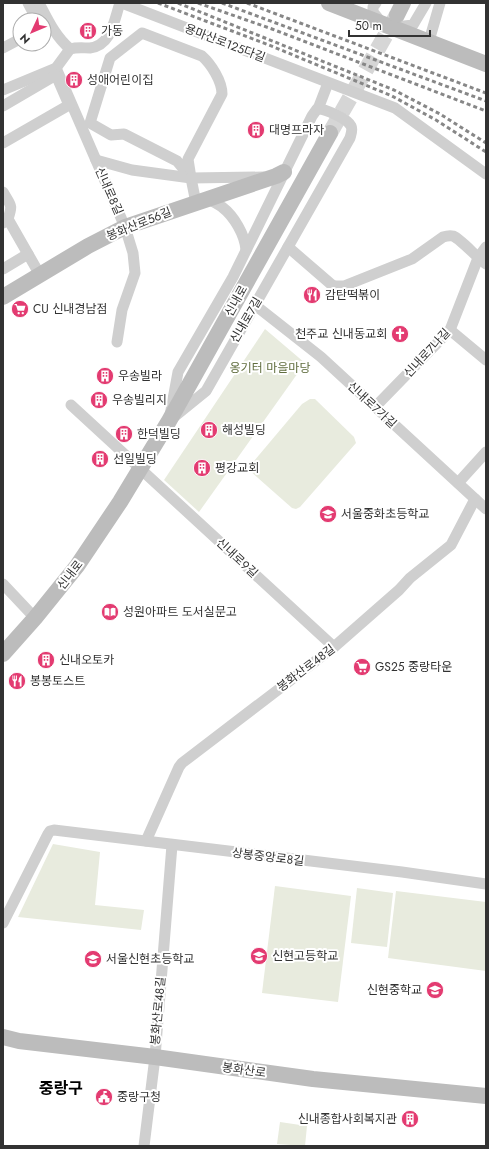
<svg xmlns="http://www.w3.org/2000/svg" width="489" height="1149" font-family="Jost,'Noto Sans KR',sans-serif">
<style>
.green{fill:#e8ebde}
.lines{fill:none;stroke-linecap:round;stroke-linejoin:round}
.secondary-tunnel{stroke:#d6d6d6;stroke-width:16;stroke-dasharray:16 8;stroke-linecap:butt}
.street{stroke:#cfcfcf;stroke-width:11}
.secondary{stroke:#bcbcbc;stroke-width:16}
.rail{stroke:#878787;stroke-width:3;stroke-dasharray:4 3;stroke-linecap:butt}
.labels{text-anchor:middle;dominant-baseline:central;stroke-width:4;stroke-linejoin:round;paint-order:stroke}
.poi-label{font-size:12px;fill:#323232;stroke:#fff;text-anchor:start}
.street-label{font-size:12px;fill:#323232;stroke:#fff}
.park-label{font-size:12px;fill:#616e3f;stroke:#fff}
.district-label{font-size:16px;font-weight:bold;fill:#000;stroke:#fff}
</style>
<rect width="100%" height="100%" fill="#fff"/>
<g class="green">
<path d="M 265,329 L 305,363 L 199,512 L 164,480 Z"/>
<path d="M 310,399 L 315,399 L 354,437 L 356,443 L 300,507 L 296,509 L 292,508 L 250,471 L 249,467 L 302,404 Z"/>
<path d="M 53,844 L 100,852 L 95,905 L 144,910 L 141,930 L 18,917 Z"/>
<path d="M 275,886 L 351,896 L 338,1002 L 262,993 Z"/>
<path d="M 357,888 L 393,893 L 387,947 L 351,943 Z"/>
<path d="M 396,891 L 486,902 L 486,971 L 388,958 Z"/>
<path d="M 280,1122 L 307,1126 L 305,1146 L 277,1144 Z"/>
</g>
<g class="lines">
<path class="secondary-tunnel" d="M 330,133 L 397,15"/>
<g class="street">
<path d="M 28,3 L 37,20"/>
<path d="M 39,3 C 48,20 55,36 70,49"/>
<path d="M 122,3 L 395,108 L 486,174"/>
<path d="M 376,3 L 373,7 L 373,12 L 381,22"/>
<path d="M 396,27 L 413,25 L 426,3"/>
<path d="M 142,33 L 202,56 C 211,64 222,81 222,94 L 188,159 L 191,178 L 177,161 L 124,134 L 111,135 L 90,123 L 110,58 Z"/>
<path d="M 429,41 L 440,3"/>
<path d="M 3,48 L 20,39"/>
<path d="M 56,68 L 125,227 L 133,253 L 135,273 L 122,310 L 117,342"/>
<path d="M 3,90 L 56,68 L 70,49 C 77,47 83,48 90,48 C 112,45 114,20 120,3"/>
<path d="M 3,106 L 56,75 L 69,105 L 3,143"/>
<path d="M 317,109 C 324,108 348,119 351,126 C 353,130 351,134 350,138 L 206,391 L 169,421 L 178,372 L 233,277 L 312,116 Z"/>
<path d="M 318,109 L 328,83"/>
<path d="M 96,160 L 132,170 L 191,178 L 196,203"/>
<path d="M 191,178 L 264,177"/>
<path d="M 3,192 C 11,206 13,204 8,219"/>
<path d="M 208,199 C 212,201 217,203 222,207 C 234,216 245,235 246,250"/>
<path d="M 3,223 L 8,219 L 40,275"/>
<path d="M 288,247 L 332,285 L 336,286 L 344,286 L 412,259 L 443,237 C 446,236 449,235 453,236 C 461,239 477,258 486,264"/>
<path d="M 3,269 L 28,254"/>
<path d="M 255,305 L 321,357 L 486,509"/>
<path d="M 450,330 L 486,360"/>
<path d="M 71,405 L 334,647"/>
<path d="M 375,407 L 450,330 L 478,258 L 486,247"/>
<path d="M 458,483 L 486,452"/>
<path d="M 3,584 L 35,618"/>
<path d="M 146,841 L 179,767 L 182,763 L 334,647 L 399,590 L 410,578 L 451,545 L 475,499"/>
<path d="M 3,923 L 48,834 L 50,831 L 54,830 L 402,872 L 486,884"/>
<path d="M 144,1146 L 155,1057 L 172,845"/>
</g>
<g class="secondary">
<path d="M 329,3 L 486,64"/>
<path d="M 397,15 L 403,3"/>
<path d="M 3,297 L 88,246 L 125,227 L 276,176 L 284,172"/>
<path d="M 3,654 L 35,618 L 77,566 L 120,502 L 169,421 L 330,133"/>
<path d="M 3,1037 L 19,1041 L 155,1057 L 313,1079 L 486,1096"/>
</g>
<g class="rail">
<path d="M 158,3 L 269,45 L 392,96 L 436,120 L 486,152"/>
<path d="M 178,3 L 394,90 L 440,114 L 486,143"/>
<path d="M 198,3 L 272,29 L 486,111"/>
<path d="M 222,3 L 486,101"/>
<path d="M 247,3 L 486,93"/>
</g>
</g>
<defs>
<symbol id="building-disc" viewBox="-11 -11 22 22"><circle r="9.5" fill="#e33b71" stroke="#fff"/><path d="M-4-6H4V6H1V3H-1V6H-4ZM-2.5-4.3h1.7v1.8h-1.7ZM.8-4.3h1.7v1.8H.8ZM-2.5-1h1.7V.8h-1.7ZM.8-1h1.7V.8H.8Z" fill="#fff"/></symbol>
<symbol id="restaurant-disc" viewBox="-11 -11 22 22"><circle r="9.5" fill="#e33b71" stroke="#fff"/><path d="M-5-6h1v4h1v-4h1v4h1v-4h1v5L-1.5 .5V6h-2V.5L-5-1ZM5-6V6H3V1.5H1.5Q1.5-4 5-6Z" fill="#fff"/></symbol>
<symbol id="supermarket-disc" viewBox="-11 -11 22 22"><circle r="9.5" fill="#e33b71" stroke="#fff"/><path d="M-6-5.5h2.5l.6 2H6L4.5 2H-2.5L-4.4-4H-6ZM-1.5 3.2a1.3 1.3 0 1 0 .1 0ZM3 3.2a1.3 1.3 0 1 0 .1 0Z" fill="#fff"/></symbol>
<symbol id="church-disc" viewBox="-11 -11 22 22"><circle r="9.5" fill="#e33b71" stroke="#fff"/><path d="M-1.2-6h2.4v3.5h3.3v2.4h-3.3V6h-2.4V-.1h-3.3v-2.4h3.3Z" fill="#fff"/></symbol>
<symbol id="school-disc" viewBox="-11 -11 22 22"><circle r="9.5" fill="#e33b71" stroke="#fff"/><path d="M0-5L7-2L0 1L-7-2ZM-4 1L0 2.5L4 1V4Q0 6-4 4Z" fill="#fff"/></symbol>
<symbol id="library-disc" viewBox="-11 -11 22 22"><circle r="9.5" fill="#e33b71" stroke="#fff"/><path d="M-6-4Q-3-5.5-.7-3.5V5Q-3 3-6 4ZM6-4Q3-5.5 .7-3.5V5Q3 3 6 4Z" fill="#fff"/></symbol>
<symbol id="civic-disc" viewBox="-11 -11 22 22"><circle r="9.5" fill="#e33b71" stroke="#fff"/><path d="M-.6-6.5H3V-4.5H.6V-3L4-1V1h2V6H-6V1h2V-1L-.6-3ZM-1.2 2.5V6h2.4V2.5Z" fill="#fff"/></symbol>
</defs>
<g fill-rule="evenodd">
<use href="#building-disc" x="78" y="21" width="20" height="20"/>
<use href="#building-disc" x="64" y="70" width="20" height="20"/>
<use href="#building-disc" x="246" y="120" width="20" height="20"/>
<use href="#restaurant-disc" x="302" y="285" width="20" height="20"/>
<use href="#supermarket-disc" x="10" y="299" width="20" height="20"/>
<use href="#church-disc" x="390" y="324" width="20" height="20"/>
<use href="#building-disc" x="95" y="366" width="20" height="20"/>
<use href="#building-disc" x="89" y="390" width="20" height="20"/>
<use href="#building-disc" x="199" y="420" width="20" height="20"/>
<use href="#building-disc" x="114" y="424" width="20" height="20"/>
<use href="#building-disc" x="90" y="449" width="20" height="20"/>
<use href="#building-disc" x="192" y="458" width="20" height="20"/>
<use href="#school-disc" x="318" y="504" width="20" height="20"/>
<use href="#library-disc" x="100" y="602" width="20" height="20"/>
<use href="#building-disc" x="36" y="650" width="20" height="20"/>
<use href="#supermarket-disc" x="352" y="657" width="20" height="20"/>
<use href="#restaurant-disc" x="7" y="671" width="20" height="20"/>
<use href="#school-disc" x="249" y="946" width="20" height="20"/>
<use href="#school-disc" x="83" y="949" width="20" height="20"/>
<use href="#school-disc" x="425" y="980" width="20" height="20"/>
<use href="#civic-disc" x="94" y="1087" width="20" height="20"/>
<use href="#building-disc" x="400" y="1109" width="20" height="20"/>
</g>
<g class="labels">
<g class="poi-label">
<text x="101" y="31">가동</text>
<text x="87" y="80">성애어린이집</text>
<text x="269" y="130">대명프라자</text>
<text x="325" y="295">감탄떡볶이</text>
<text x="33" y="309">CU 신내경남점</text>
<text x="387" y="334" text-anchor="end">천주교 신내동교회</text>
<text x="118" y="376">우송빌라</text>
<text x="112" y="400">우송빌리지</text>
<text x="222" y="430">해성빌딩</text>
<text x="137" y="434">한덕빌딩</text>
<text x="113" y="459">선일빌딩</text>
<text x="215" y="468">평강교회</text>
<text x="341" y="514">서울중화초등학교</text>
<text x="123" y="612">성원아파트 도서실문고</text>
<text x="59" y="660">신내오토카</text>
<text x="375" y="667">GS25 중랑타운</text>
<text x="30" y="681">봉봉토스트</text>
<text x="272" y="956">신현고등학교</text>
<text x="106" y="959">서울신현초등학교</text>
<text x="422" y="990" text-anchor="end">신현중학교</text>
<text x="117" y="1097">중랑구청</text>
<text x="397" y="1119" text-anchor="end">신내종합사회복지관</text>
</g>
<g class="street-label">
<text transform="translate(225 43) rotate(21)">용마산로125다길</text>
<text transform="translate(109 191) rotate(66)">신내로8길</text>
<text transform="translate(139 224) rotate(-22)">봉화산로56길</text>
<text transform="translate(236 301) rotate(-61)">신내로</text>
<text transform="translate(246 320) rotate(-60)">신내로7길</text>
<text transform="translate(427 353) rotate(-47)">신내로7나길</text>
<text transform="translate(372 405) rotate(43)">신내로7가길</text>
<text transform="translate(237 558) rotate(43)">신내로9길</text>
<text transform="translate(70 575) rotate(-52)">신내로</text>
<text transform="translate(306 668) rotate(-37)">봉화산로48길</text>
<text transform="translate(268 857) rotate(7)">상봉중앙로8길</text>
<text transform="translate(158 1011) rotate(-85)">봉화산로48길</text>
<text transform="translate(244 1070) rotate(8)">봉화산로</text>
</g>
<g class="park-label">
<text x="270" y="368">옹기터 마을마당</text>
</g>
<g class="district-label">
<text x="61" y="1088">중랑구</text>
</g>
</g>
<rect width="489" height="1149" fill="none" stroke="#323232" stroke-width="8"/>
<g transform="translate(32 32) rotate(226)"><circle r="19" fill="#ffffff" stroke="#adadad"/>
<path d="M0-3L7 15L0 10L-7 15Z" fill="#e33b71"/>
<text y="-6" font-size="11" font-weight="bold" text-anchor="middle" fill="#323232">N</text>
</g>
<path d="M349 30v6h81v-6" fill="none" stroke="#323232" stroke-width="2"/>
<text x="355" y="30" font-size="12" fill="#323232" stroke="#ffffff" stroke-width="3" paint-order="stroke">50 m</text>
</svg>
